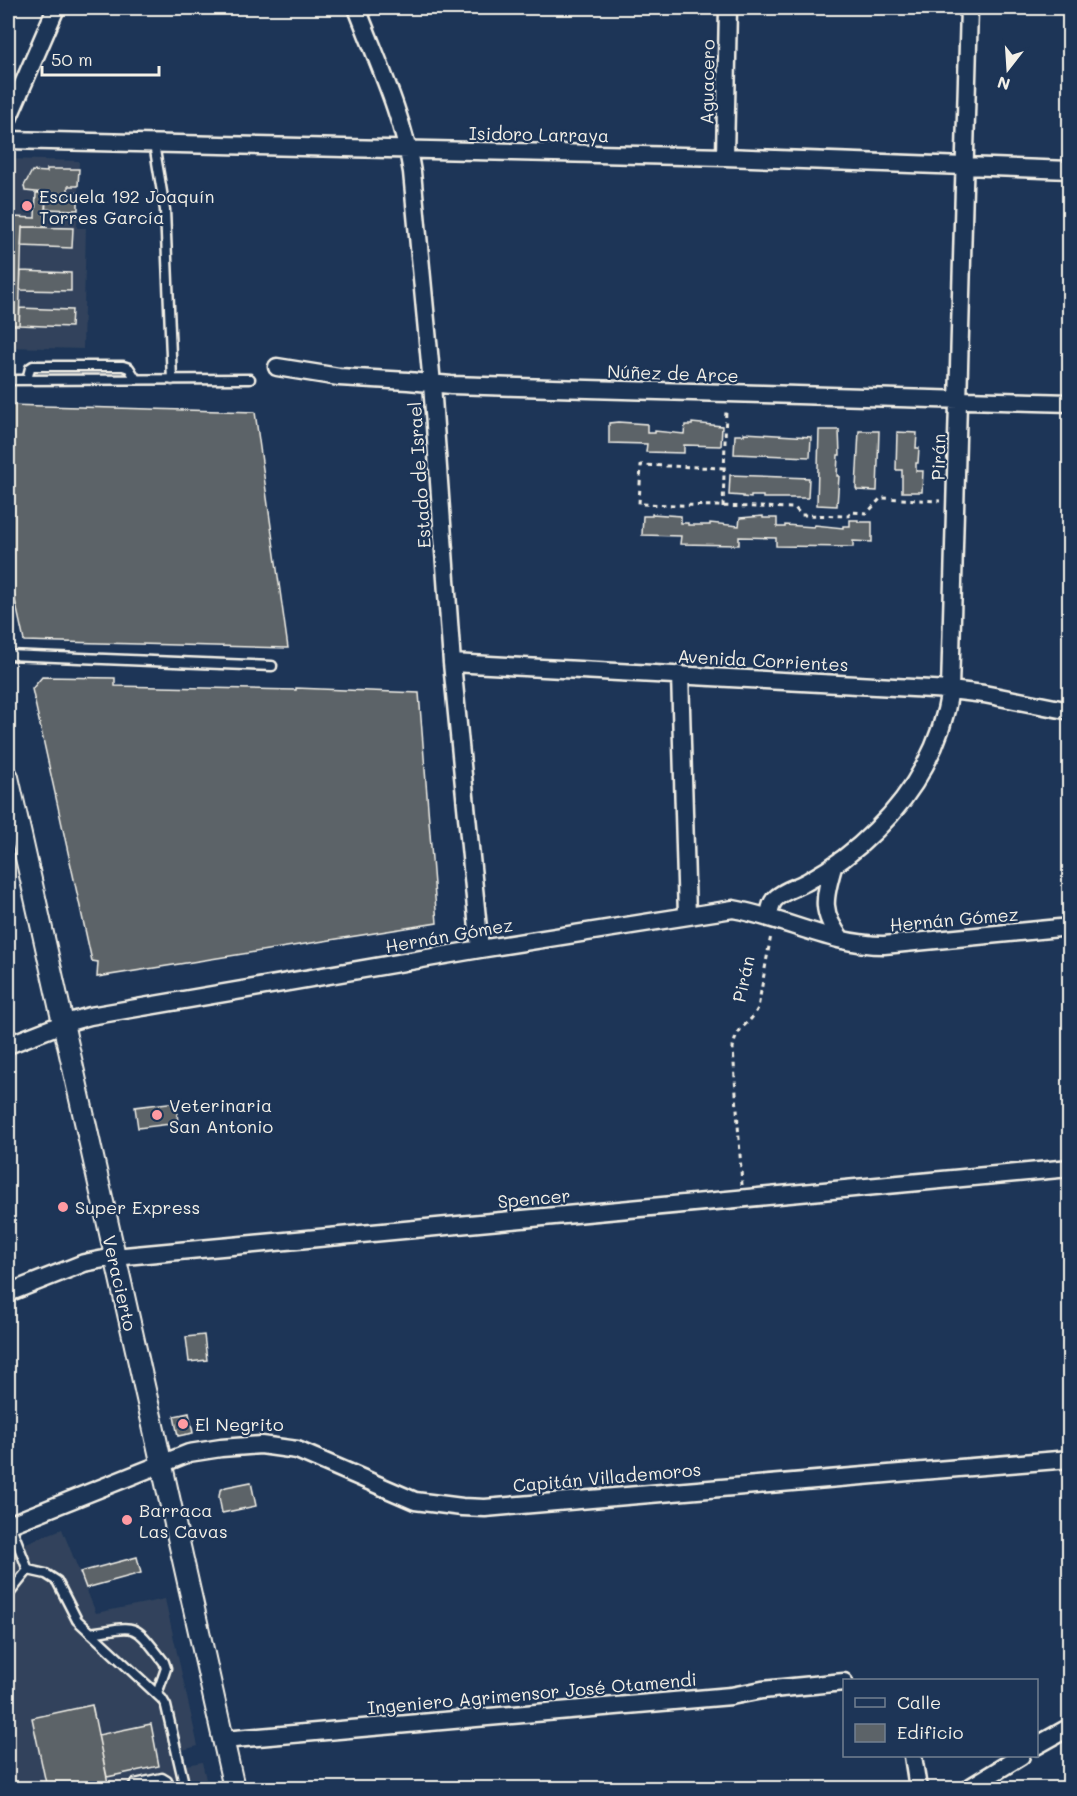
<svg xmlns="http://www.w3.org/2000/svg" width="1077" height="1796" font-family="Mali,sans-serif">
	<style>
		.built { fill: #30435c }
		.building { fill: #5c6368; stroke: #f4f1e8; stroke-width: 1.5 }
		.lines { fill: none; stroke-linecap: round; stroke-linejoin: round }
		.service-casing { stroke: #f4f1e8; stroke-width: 13 }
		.minor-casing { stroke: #f4f1e8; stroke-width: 21 }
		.tertiary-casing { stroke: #f4f1e8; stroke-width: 24 }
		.path { stroke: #f4f1e8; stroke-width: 3; stroke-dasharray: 4.5 4.5; stroke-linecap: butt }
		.service { stroke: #1d3557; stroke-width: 8 }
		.minor { stroke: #1d3557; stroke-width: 16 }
		.tertiary { stroke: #1d3557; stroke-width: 20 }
		.poi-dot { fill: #ff9aa2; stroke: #1d3557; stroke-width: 2 }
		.labels { text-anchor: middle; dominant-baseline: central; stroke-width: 4.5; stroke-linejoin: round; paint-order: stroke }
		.street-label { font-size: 18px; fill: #f4f1e8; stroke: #1d3557 }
		.poi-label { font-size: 18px; fill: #f4f1e8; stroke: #1d3557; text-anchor: start }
	</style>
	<rect width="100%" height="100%" fill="#1d3557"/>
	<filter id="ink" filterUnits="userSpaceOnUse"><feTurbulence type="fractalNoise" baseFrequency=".0167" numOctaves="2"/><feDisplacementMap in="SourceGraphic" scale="12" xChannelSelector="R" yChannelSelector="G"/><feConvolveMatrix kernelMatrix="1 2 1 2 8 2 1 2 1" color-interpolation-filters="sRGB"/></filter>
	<g filter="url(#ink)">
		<path class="built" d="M 8,159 L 79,161 L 77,228 L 86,228 L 83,349 L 8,347 Z
			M 62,1529 L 96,1613 L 165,1599 L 198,1746 L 182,1750 L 186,1765 L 202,1762 L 208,1788 L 8,1788 L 8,1550 Z"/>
		<path class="building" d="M 47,169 L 79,169 L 78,186 L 68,186 L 68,193 L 78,193 L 78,210 L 45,209 L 46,193 L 25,191 L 24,186 L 32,171 L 47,172 Z
			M 36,193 L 46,193 L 45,227 L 22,227 L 19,325 L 10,325 L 13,217 L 35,218 Z
			M 22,227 L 73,228 L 72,248 L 21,246 Z
			M 21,271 L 71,273 L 71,291 L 20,290 Z
			M 20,308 L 72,310 L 71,327 L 19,325 Z
			M 8,405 L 255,412 L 288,648 L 24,641 L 8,568 Z
			M 618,422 L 647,424 L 647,433 L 655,433 L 655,431 L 684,434 L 685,425 L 692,425 L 692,423 L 722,426 L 721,446 L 684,445 L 684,453 L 646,452 L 647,444 L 609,443 L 609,423 Z
			M 819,430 L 839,430 L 840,455 L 838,455 L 837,476 L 839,476 L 837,506 L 817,505 Z
			M 859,431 L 879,431 L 877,491 L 857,490 L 856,488 Z
			M 897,432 L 917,433 L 916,448 L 919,448 L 918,463 L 916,463 L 916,471 L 923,471 L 922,492 L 902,492 L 902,470 L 896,470 Z
			M 744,433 L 811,437 L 810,457 L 734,454 L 735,435 L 744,435 Z
			M 730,475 L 809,478 L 808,498 L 763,498 L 763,496 L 751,496 L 751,498 L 743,497 L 743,496 L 729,495 Z
			M 652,514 L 681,516 L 681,523 L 688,523 L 688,525 L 710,525 L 710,523 L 739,526 L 740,518 L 763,516 L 763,518 L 777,518 L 777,527 L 785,527 L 785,525 L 814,527 L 815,525 L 843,528 L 843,526 L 850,526 L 850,520 L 858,520 L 858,522 L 872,522 L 872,542 L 853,541 L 853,547 L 776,546 L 776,538 L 739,537 L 739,545 L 680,544 L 681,536 L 642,535 L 643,516 L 652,516 Z
			M 42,677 L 115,678 L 115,686 L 296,690 L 296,688 L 419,693 L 437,923 L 97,977 L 98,962 L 92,961 L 32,689 Z
			M 176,1102 L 178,1123 L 138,1128 L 135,1107 Z
			M 204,1335 L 207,1360 L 189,1362 L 186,1337 Z
			M 189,1413 L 193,1433 L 178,1436 L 174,1416 Z
			M 251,1482 L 256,1506 L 222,1513 L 219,1497 L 220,1490 L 226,1487 Z
			M 137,1557 L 141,1573 L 86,1588 L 80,1572 Z
			M 92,1705 L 109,1788 L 47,1788 L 32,1718 Z
			M 151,1724 L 159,1766 L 107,1777 L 98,1735 Z"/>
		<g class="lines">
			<defs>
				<path id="service" d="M 154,144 L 165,210 L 172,380
					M 8,380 L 250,379
					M 27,380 L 30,368 L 33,366 L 123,366 L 129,368 L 136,379
					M 8,655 L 272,666
					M 10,1524 L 28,1570
					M 28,1570 L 46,1574 L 57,1581 L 77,1620 L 162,1699 L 166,1706 L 185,1788
					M 8,1595 L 28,1570
					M 91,1633 C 140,1625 133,1623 164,1662 L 166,1668 L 164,1674 L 157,1694
					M 132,1788 L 135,1784 L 162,1778 L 167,1781 L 169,1788"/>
				<path id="minor" d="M 357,8 C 377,61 403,115 412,172 L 432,384 L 452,663 L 480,949
					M 8,119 L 56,8
					M 8,140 L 725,157 L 1070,170
					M 725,157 L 728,8
					M 277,367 L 339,377 L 408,381 L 451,385 L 1070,403
					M 452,663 L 950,690 L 984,694 L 1070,711
					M 680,674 L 687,916
					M 833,867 C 824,898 820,913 842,940
					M 769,917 C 770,911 770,905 774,900 C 783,890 799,887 810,880 C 834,867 857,849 876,830 C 915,792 942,743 950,690 L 969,8
					M 8,1045 L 62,1024 L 90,1016 L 480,949 L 733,909 C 784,918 832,945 884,945 L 1070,927
					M 8,1293 L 84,1263 L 114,1257 L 1070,1168
					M 8,1525 L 189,1453 L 221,1448 L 261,1445 L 297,1450 L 415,1501 L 462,1507 L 485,1508 C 680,1490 875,1475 1070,1459
					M 223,1740 L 731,1696 L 762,1690 L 844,1682
					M 1036,1746 L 1070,1727
					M 913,1756 L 918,1788
					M 969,1788 L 1021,1756"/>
				<path id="tertiary" d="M 8,777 L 234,1788"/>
			</defs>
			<use href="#service" class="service-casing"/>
			<use href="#minor" class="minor-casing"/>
			<use href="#tertiary" class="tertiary-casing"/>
			<path class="path" d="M 724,468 L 641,465 L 639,504 L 795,508 L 801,515 L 848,516 L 852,512 L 867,513 L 881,498 L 940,501
				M 723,507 L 726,409
				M 742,1185 L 733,1048 C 737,1024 749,1027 758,1008 L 771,935"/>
			<use href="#service" class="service"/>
			<use href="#minor" class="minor"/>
			<use href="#tertiary" class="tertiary"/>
		</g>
	</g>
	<g class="poi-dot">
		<circle cx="27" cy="206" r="6"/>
		<circle cx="157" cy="1115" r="6"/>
		<circle cx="63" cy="1207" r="6"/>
		<circle cx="183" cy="1424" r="6"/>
		<circle cx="127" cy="1520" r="6"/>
	</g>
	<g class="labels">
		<g class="street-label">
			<text transform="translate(707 82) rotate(-89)">Aguacero</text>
			<text transform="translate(539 134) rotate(1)">Isidoro Larraya</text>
			<text transform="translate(673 373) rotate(2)">Núñez de Arce</text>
			<text transform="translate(938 457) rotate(-89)">Pirán</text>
			<text transform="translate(419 475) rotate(-94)">Estado de Israel</text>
			<text transform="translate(763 660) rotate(3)">Avenida Corrientes</text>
			<text transform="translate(954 919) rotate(-5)">Hernán Gómez</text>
			<text transform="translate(449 935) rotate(-10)">Hernán Gómez</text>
			<text transform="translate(743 979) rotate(-78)">Pirán</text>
			<text transform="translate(534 1198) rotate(-5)">Spencer</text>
			<text transform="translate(120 1283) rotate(77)">Veracierto</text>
			<text transform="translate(607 1477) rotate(-5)">Capitán Villademoros</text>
			<text transform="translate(532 1693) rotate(-5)">Ingeniero Agrimensor José Otamendi</text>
		</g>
		<g class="poi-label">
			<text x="39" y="196">Escuela 192 Joaquín<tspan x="39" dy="21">Torres García</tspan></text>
			<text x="169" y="1105">Veterinaria<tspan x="169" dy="21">San Antonio</tspan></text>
			<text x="75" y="1207">Super Express</text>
			<text x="195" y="1424">El Negrito</text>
			<text x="139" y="1510">Barraca<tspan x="139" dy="21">Las Cavas</tspan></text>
		</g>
	</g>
	<rect width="1077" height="1796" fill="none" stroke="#1d3557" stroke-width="30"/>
	<rect x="15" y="15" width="1047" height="1766" fill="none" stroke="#f4f1e8" stroke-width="2" filter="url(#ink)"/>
	<rect x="843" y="1679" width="195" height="78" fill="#1d3557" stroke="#738091" stroke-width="1.5"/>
	<rect x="855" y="1698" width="30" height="9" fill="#1d3557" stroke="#738091" stroke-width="1.5"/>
	<text x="897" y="1709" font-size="18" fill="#f4f1e8">Calle</text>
	<rect x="855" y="1724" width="30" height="18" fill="#5c6368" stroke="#738091" stroke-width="1.5"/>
	<text x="897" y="1739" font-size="18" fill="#f4f1e8">Edificio</text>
	<g transform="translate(1008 69) rotate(197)" stroke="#1d3557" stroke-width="4.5" paint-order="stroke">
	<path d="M0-4.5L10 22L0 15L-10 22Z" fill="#f4f1e8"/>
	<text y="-9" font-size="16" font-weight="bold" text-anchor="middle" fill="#f4f1e8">N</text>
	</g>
	<path d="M42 66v9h117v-9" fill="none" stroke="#f4f1e8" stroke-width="3"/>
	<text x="51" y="66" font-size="18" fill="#f4f1e8" stroke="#1d3557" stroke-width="4.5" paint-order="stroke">50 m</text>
</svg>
